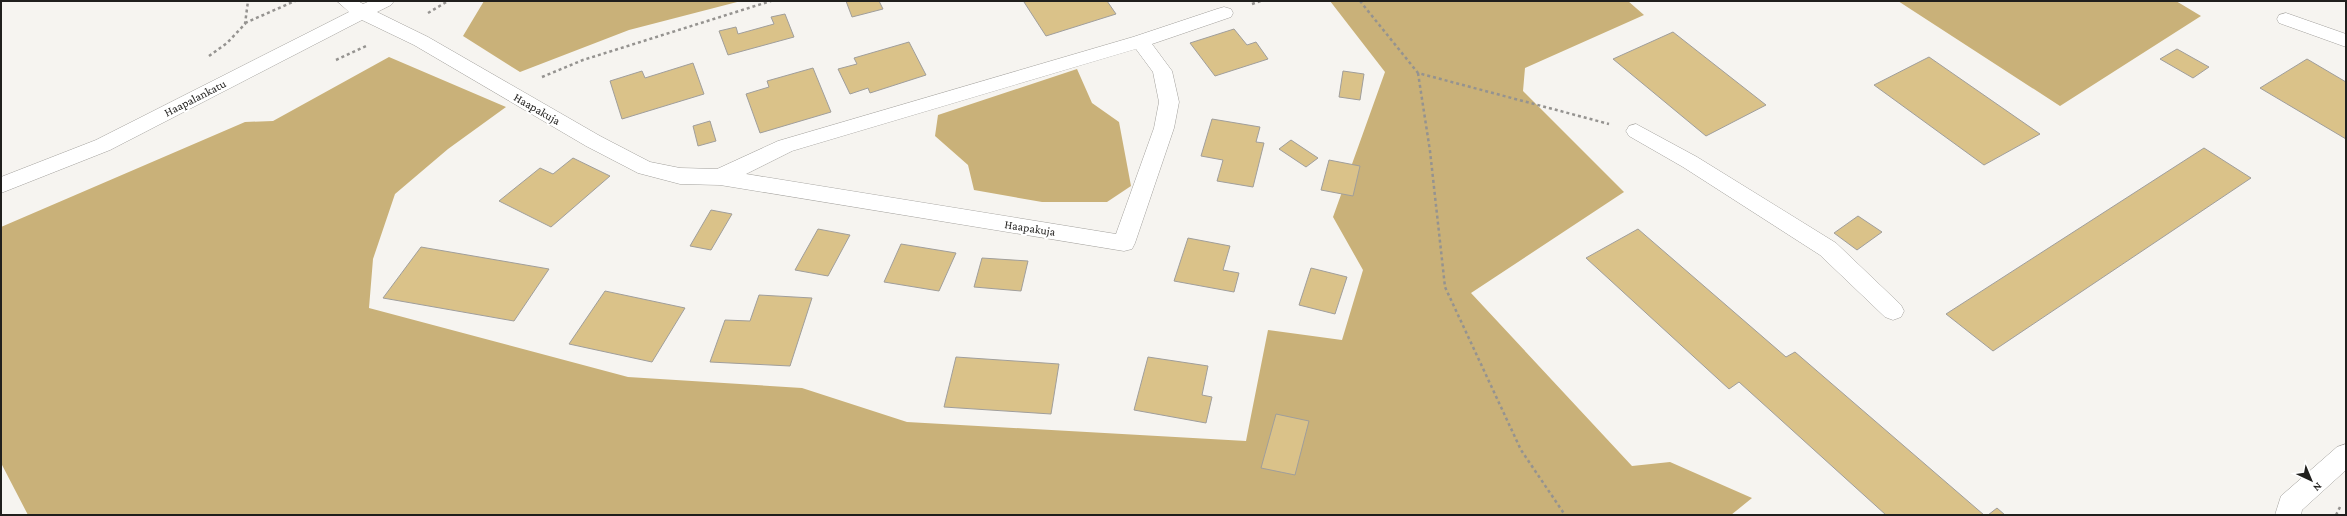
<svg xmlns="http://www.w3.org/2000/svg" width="2347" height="516" font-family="'Crimson Pro',serif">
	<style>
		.forest { fill: #c9b179 }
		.building { fill: #dac289; stroke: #a09e9b }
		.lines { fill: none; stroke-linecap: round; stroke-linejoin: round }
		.lane-casing { stroke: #a3a19d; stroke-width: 1 }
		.street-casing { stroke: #a3a19d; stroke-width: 1 }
		.path { stroke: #959390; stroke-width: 2.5; stroke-dasharray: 3 3; stroke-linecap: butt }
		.lane { fill: #fff; fill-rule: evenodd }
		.street { fill: #fff; fill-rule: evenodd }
		.labels { text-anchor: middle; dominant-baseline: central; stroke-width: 4; stroke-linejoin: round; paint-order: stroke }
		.street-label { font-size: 12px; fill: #201f1d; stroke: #fff }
	</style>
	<rect width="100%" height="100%" fill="#f6f4f0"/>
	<path class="forest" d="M 484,1 L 741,1 L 629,30 L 520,72 L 463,36 Z
		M 1330,1 L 1628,1 L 1644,15 L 1525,68 L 1523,91 L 1624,192 L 1471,293 L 1632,466 L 1670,462 L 1752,498 L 1731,515 L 28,515 L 1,463 L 1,227 L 245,122 L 273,121 L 389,57 L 506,107 L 448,149 L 395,194 L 373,259 L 369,308 L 628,377 L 802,388 L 907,422 L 1246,441 L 1268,330 L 1342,340 L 1363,270 L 1333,217 L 1385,72 Z
		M 1898,1 L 2176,1 L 2201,16 L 2060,106 Z
		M 1077,69 L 1092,103 L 1119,122 L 1131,186 L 1107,202 L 1042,202 L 974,190 L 968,165 L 935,136 L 938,115 Z"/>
	<path class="building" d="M 846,1 L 879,1 L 883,9 L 852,17 Z
		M 1028,1 L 1107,1 L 1116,14 L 1046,36 L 1024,2 Z
		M 785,14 L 794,37 L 728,55 L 719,31 L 736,27 L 738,34 L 774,24 L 771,17 Z
		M 1234,29 L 1247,45 L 1256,42 L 1268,59 L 1215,76 L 1190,43 Z
		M 1673,32 L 1766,105 L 1706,136 L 1613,59 Z
		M 909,42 L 926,75 L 870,93 L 868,88 L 850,94 L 838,69 L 857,64 L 854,58 Z
		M 2177,49 L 2209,67 L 2193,78 L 2160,59 Z
		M 1929,57 L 2040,134 L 1984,165 L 1874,85 Z
		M 2307,59 L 2346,82 L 2346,139 L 2260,88 Z
		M 693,63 L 704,94 L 622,119 L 610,81 L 642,71 L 645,78 Z
		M 813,68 L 831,112 L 760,133 L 746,94 L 769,87 L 767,81 Z
		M 1343,71 L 1364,74 L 1360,100 L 1339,97 Z
		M 1212,119 L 1260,127 L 1256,142 L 1264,143 L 1253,187 L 1217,181 L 1223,160 L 1201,156 Z
		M 710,121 L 716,141 L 698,146 L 693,126 Z
		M 1291,140 L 1318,158 L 1306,167 L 1279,149 Z
		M 2204,148 L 2251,178 L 1993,351 L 1946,314 Z
		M 573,158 L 610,176 L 551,227 L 499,201 L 540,168 L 553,174 Z
		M 1329,160 L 1360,166 L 1353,196 L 1321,190 Z
		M 711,210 L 732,214 L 711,250 L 690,246 Z
		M 1858,216 L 1882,232 L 1857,250 L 1834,233 Z
		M 818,229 L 850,235 L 828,276 L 795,270 Z
		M 1638,229 L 1786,357 L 1795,352 L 1984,515 L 1886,515 L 1739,382 L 1729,389 L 1586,258 Z
		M 1188,238 L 1230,246 L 1223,270 L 1239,273 L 1234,292 L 1174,281 Z
		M 901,244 L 956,253 L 939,291 L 884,282 Z
		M 421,247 L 549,269 L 514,321 L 383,298 Z
		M 982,258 L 1028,261 L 1021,291 L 974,287 Z
		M 1311,268 L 1347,277 L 1335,314 L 1299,305 Z
		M 605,291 L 685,308 L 652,362 L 569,344 Z
		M 759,295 L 812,298 L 790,366 L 710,362 L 725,320 L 750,321 Z
		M 956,357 L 1059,364 L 1051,414 L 944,407 Z
		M 1148,357 L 1208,366 L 1202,395 L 1212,397 L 1206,423 L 1134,410 Z
		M 1276,414 L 1309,421 L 1295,475 L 1261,468 Z
		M 1997,508 L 2005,515 L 1988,515 Z"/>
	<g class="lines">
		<defs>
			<path id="lane" d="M 2286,13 L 2346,34 L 2346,47 L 2279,23 L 2277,19 L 2279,15 Z
				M 1636,124 L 1697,157 L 1836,243 L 1901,305 L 1904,311 L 1901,317 L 1893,320 L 1885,317 L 1820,255 L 1683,167 L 1629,136 L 1626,131 L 1629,126 Z"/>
			<path id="street" d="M 337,1 L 358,1 L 363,4 L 370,1 L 394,1 L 391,5 L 377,12 L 428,37 L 600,136 L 650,162 L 680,168 L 717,169 L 778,141 L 1133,37 L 1217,9 L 1224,7 L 1231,9 L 1233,13 L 1231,17 L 1152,44 L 1172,71 L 1179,102 L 1174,128 L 1135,243 L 1132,249 L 1124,251 L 720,185 L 680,184 L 638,173 L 586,146 L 414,45 L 362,20 L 110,150 L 1,193 L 1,177 L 96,140 L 349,12 ZM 1136,49 L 1153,72 L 1159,102 L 1154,128 L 1116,234 L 746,174 L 792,151 Z
				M 2346,444 L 2346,470 L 2302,510 L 2301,515 L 2275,515 L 2281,496 L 2337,447 Z"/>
		</defs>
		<use href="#lane" class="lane-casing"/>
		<use href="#street" class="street-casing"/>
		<path class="path" d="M 1360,1 L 1418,73 L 1609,124
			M 1252,4 L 1261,1
			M 428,13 L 448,1
			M 245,23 L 295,1
			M 209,56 L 227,43 L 245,24 L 248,1
			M 336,60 L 366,46
			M 1418,73 L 1430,151 L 1445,287 L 1521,450 L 1565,515
			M 542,77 L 583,60 L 771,1
			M 2336,515 L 2340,507"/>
		<use href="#lane" class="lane"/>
		<use href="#street" class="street"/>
	</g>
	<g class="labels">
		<g class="street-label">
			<text transform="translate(195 98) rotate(-27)">Haapalankatu</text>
			<text transform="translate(537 109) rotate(30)">Haapakuja</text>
			<text transform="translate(1030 228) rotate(9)">Haapakuja</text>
		</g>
	</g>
	<rect width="2347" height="516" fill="none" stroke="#201f1d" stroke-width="4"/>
	<g transform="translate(2311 480) rotate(136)" stroke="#ffffff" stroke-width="3" paint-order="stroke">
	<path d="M0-3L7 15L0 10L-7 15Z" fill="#201f1d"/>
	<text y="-6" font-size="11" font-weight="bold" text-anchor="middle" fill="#201f1d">N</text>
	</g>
</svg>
